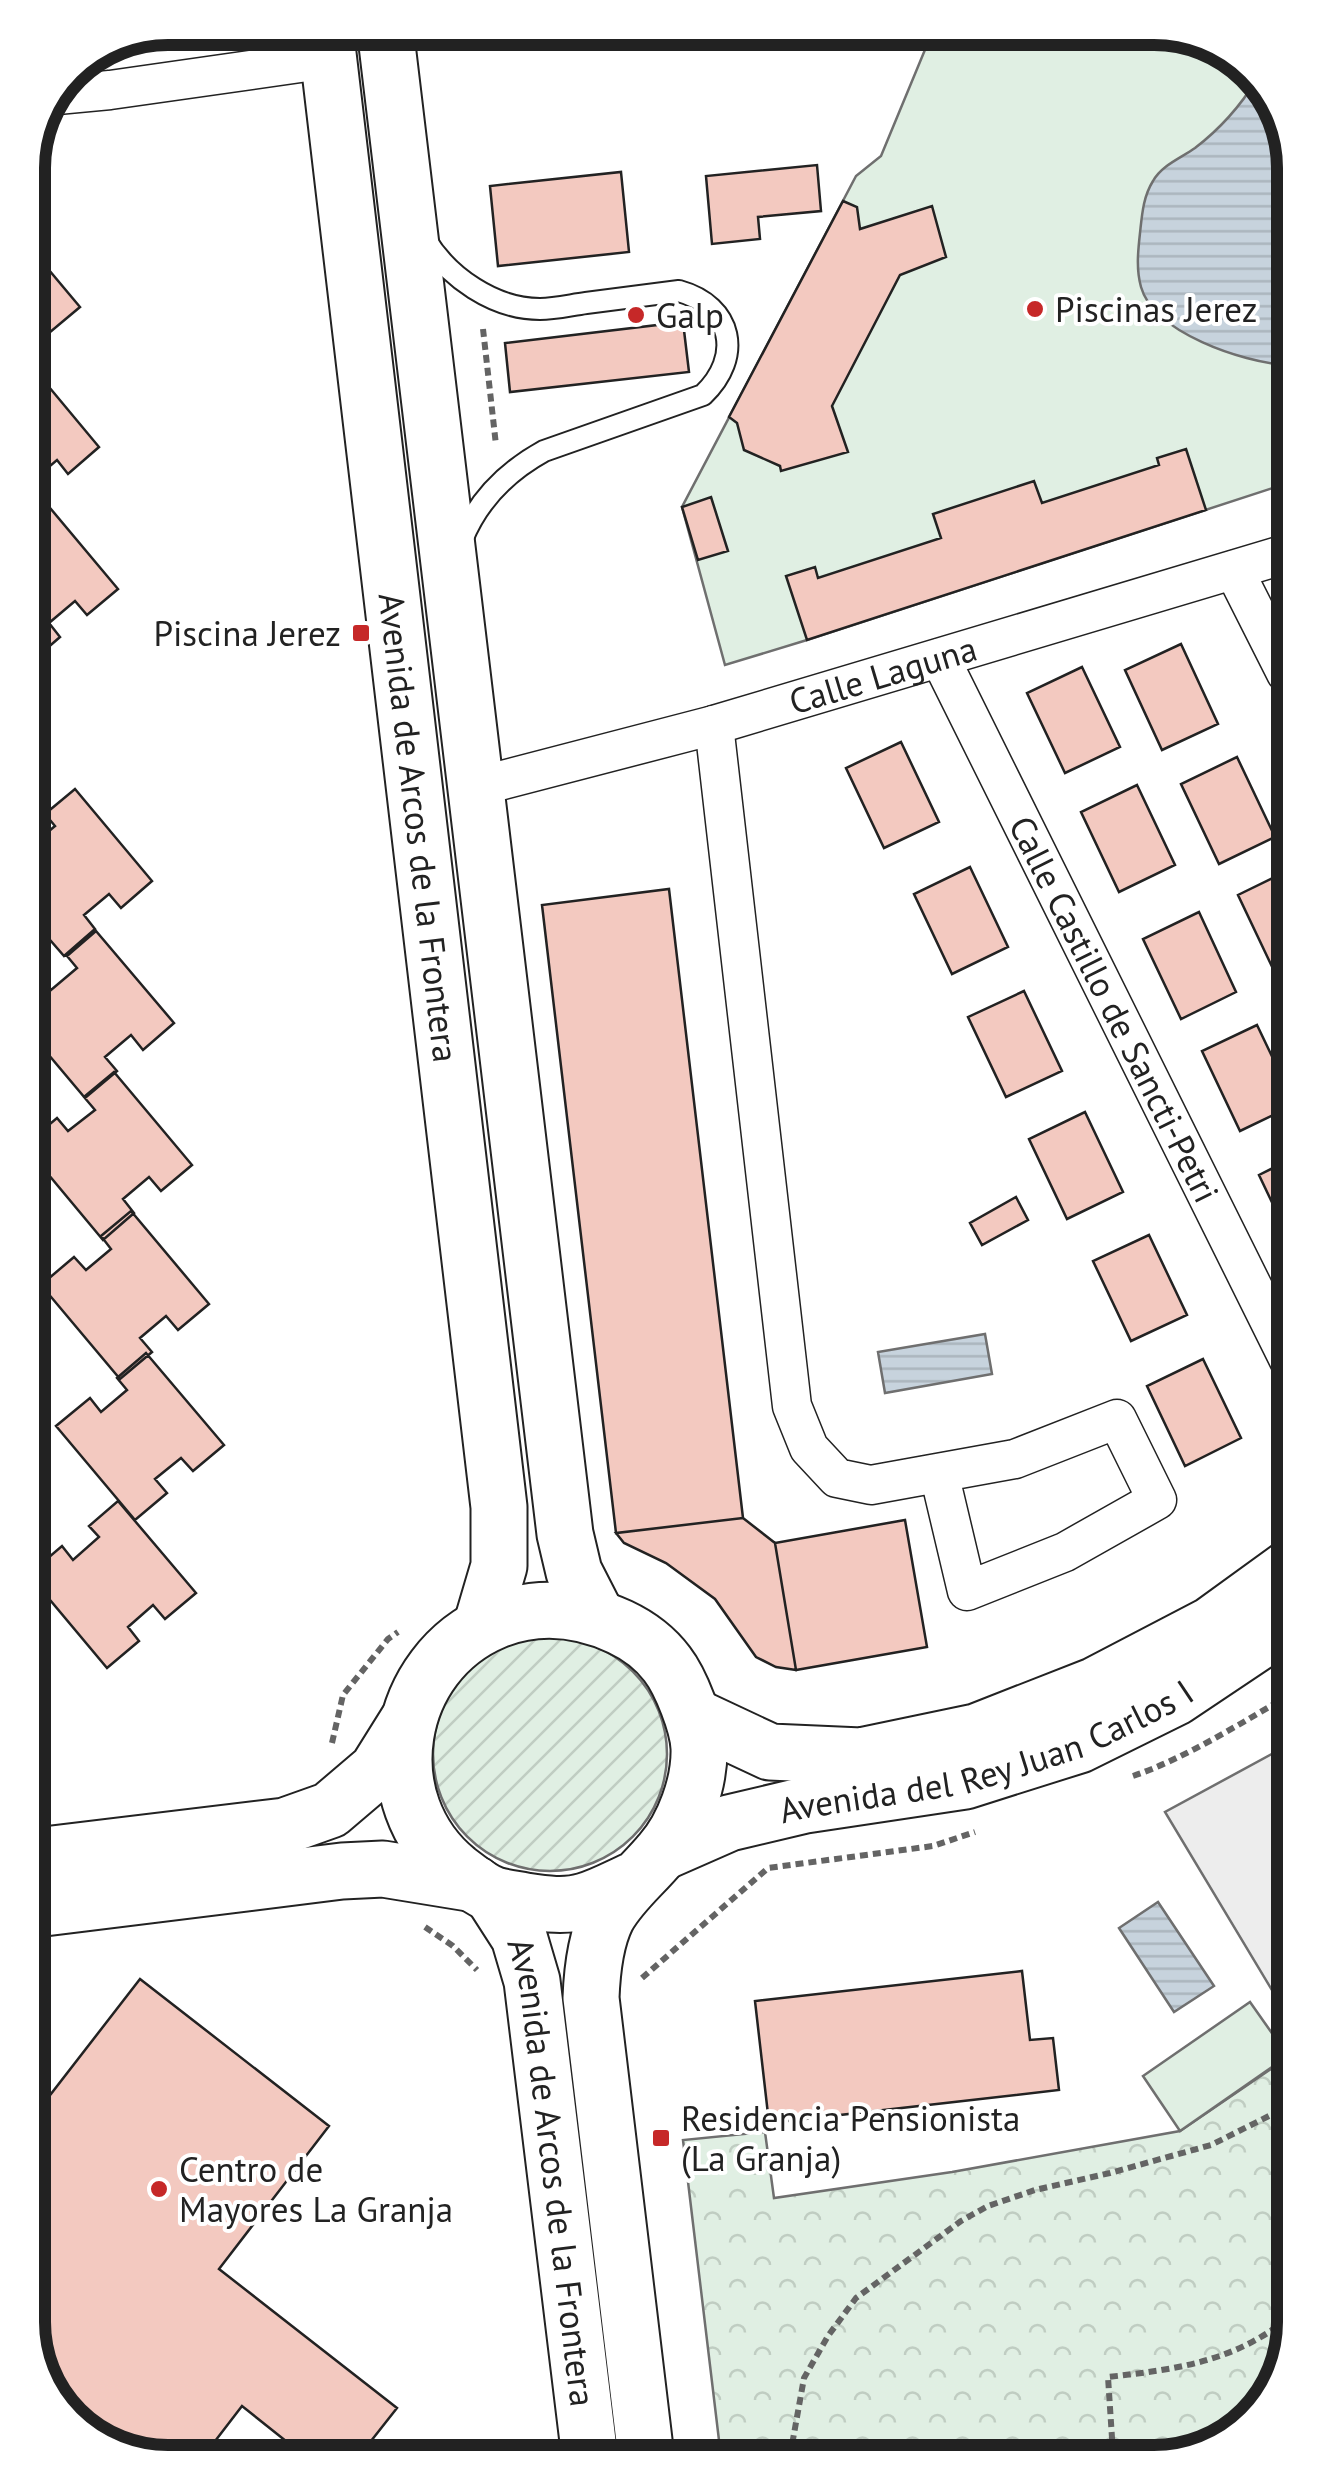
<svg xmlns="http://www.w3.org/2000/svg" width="1322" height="2490" font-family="'PT Sans',sans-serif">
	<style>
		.park { fill: url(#park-crowns); stroke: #6f6f6f; stroke-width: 2.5 }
		.garden { fill: url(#garden-furrows); stroke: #6f6f6f; stroke-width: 2.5 }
		.pitch { fill: #e0efe3; stroke: #6f6f6f; stroke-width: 2.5 }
		.parking { fill: #ededed; stroke: #6f6f6f; stroke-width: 2.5 }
		.water { fill: url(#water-rules); stroke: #6f6f6f; stroke-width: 2.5 }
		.building { fill: #f3c9c0; stroke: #222; stroke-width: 2.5 }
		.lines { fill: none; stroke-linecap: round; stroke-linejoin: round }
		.service-casing { stroke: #222; stroke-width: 24 }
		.minor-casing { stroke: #222; stroke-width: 41 }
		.primary-casing { stroke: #222; stroke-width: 59 }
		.path { stroke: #646464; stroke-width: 6; stroke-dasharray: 8 5; stroke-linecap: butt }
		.service { stroke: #fff; stroke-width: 20 }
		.minor { stroke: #fff; stroke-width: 38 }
		.primary { stroke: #fff; stroke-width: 55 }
		.poi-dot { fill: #c62828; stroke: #fff; stroke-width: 4 }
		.labels { text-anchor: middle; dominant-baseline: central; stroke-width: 8; stroke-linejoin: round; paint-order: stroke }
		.poi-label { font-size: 35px; fill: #222; stroke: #fff; text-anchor: start }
		.street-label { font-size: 35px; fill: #222; stroke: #fff }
		.rim { fill: none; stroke: #222; stroke-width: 12 }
	</style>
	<defs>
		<pattern id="park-crowns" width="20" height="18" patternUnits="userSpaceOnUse" patternTransform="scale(2.5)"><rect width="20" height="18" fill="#e0efe3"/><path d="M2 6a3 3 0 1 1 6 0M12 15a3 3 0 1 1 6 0" fill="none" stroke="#c0cdc2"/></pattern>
		<pattern id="garden-furrows" width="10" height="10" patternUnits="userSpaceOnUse" patternTransform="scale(2.5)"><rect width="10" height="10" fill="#e0efe3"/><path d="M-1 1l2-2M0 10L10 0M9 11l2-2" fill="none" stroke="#c0cdc2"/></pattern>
		<pattern id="water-rules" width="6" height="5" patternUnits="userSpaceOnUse" patternTransform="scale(2.5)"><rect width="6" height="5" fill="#c7d3dd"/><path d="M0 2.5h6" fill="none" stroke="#abb5bd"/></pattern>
	</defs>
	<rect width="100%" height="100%" fill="#fff"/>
	<path class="park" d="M 1293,2054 L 1294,2322 L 1271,2399 L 1208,2452 L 721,2457 L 683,2140 L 765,2132 L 774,2198 L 952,2172 L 1180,2131 Z"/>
	<path class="garden" d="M433 1754a117 117 0 1 1 234 0a117 117 0 1 1-234 0Z"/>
	<path class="pitch" d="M 934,28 L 1164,28 L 1239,56 L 1284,114 L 1285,484 L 807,640 L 725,665 L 682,507 L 856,176 L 881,156 Z
		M 1250,2002 L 1288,2056 L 1180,2131 L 1143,2076 Z"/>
	<path class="parking" d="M 1292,1743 L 1293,2025 L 1165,1812 Z"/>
	<path class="water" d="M 1257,79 L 1284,114 L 1285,365 C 1243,362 1154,333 1141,287 C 1136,269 1138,251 1140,233 C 1142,215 1143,197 1153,181 C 1162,165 1181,158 1195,148 C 1220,129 1241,105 1257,79 Z
		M 985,1334 L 992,1374 L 885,1393 L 878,1352 Z
		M 1158,1902 L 1214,1986 L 1174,2012 L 1119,1928 Z"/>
	<path class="building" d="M 817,165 L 821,211 L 758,217 L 760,239 L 712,244 L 706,176 Z
		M 621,172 L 629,252 L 498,266 L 490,186 Z
		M 843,201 L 857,207 L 860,229 L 932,206 L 946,257 L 900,275 L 832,406 L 848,452 L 781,471 L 780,466 L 744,450 L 737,423 L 729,417 Z
		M 28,245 L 80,307 L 49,333 L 38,319 L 29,327 Z
		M 683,322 L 689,372 L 510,392 L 505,343 Z
		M 29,363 L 99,447 L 68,474 L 57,460 L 31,482 L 43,495 L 29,507 Z
		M 1186,449 L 1206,510 L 807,640 L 786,576 L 815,567 L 818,578 L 941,538 L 933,514 L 1034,481 L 1042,503 L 1159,465 L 1157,458 Z
		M 40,496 L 118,589 L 87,615 L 75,601 L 49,623 L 60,637 L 30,663 L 29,506 Z
		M 711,497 L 728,551 L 698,560 L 682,507 Z
		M 1181,644 L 1218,724 L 1162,750 L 1125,670 Z
		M 1082,667 L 1120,747 L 1065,773 L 1027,693 Z
		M 901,742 L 939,822 L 884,848 L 846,768 Z
		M 1237,757 L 1275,837 L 1219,864 L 1181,784 Z
		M 1137,785 L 1175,865 L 1119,892 L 1081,812 Z
		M 75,789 L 152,881 L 121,908 L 109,894 L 84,915 L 95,929 L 64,956 L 31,918 L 31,846 L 55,826 L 45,814 Z
		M 970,867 L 1008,947 L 952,974 L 914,894 Z
		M 1287,871 L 1288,969 L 1276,975 L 1238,895 Z
		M 669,889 L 743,1518 L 616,1533 L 542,905 Z
		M 1199,912 L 1236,992 L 1181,1019 L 1143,939 Z
		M 96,931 L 174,1023 L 143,1050 L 131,1035 L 105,1057 L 117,1071 L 85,1098 L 32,1035 L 32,982 L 39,976 L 51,990 L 77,968 L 67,956 Z
		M 1024,991 L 1062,1071 L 1006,1097 L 968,1017 Z
		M 1257,1025 L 1288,1090 L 1288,1108 L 1240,1131 L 1202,1051 Z
		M 114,1072 L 192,1165 L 161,1191 L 149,1177 L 123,1199 L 134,1213 L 103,1240 L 33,1156 L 32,1139 L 57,1118 L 68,1131 L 95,1110 L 84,1097 Z
		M 1085,1112 L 1123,1192 L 1067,1219 L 1029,1139 Z
		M 1289,1160 L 1289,1238 L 1259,1175 Z
		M 1016,1197 L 1028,1220 L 982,1245 L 970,1223 Z
		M 131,1211 L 209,1304 L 178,1330 L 166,1316 L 140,1338 L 152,1352 L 120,1379 L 41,1285 L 74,1257 L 86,1270 L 111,1249 L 101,1236 Z
		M 1149,1235 L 1187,1315 L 1131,1341 L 1093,1261 Z
		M 146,1353 L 224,1445 L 193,1471 L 181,1458 L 155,1479 L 167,1493 L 135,1520 L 56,1426 L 90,1398 L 101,1412 L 127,1390 L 117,1378 Z
		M 1203,1359 L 1241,1438 L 1185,1466 L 1147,1386 Z
		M 118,1501 L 196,1593 L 165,1619 L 153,1605 L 128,1627 L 139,1641 L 107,1668 L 35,1582 L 35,1569 L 62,1546 L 73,1560 L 99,1537 L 89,1526 Z
		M 743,1518 L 775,1543 L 796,1670 L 776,1667 L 756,1657 L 715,1599 L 666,1563 L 624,1543 L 616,1533 Z
		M 905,1520 L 927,1647 L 796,1670 L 775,1543 Z
		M 1022,1971 L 1030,2040 L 1053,2038 L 1059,2090 L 769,2123 L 755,2001 Z
		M 140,1979 L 329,2126 L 219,2269 L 397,2408 L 356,2460 L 311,2461 L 242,2406 L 199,2462 L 160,2462 L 90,2438 L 38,2376 L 38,2274 L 49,2260 L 38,2252 L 37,2112 Z"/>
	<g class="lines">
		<defs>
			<path id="service" d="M 425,239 C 448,277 494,309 540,309 C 555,309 571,305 586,303 C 617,299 648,295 679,291 C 733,306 743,357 703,395 L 544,451 C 506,472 478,500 462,540"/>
			<g id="minor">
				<path d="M 57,95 L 110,90 L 328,59"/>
				<path d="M 1234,570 L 1286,673"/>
				<path id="s1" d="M 940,658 L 1290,1362"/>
				<path d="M 714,725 L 792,1406 L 809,1448 L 837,1478 L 871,1485 L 1015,1459 L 1117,1419 L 1157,1500 L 1065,1552 L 967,1591 L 939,1473"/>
				<path id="s2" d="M 476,787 L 714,725 L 1286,554"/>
			</g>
			<g id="primary">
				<path id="s3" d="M 325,28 L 499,1507 L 499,1566 L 481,1627"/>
				<path d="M 385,28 L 565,1534 L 574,1572 L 596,1615"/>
				<path d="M 693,1716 L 770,1752 L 861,1756 L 976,1732 L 1096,1685 L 1211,1625 L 1291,1567"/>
				<path id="s4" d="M 663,1852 L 729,1823 L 805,1805 L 965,1781 L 1079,1745 L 1176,1697 L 1291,1620"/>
				<path d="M 36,1856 L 285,1826 L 330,1810 L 377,1770 L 407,1722"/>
				<path d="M 634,1880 C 618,1887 602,1896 585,1901 C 566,1907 545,1904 525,1901 C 515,1899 505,1898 495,1895 C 481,1891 469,1880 457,1871 C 371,1801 394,1663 495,1621 C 537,1604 579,1608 620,1627 C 637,1635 655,1648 667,1664 C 681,1682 698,1726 699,1748 C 700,1783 684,1827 661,1853 C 643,1875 621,1892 607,1917 C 595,1941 592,1972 591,1998 L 646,2457"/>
				<path id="s5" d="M 492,1895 L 519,1937 L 532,1981 L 590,2458"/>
				<path d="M 36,1909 L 342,1871 L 383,1869 L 475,1884"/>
			</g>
		</defs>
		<use href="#service" class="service-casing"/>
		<use href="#minor" class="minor-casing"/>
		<use href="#primary" class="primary-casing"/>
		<path class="path" d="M 483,329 L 496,445
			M 332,1743 L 343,1695 L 388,1639 L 398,1632
			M 1133,1776 C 1184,1759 1245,1721 1291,1694
			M 425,1927 L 453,1946 L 477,1970
			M 642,1978 L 768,1868 L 933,1846 L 975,1832
			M 1113,2453 L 1108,2377 C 1179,2369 1239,2361 1294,2313
			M 790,2456 L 804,2378 L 828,2336 L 856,2298 L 961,2221 L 988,2206 L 1035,2190 L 1110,2173 L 1211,2145 L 1293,2104"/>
		<use href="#service" class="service"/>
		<use href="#minor" class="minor"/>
		<use href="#primary" class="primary"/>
	</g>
	<g class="poi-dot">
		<circle cx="1035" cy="309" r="10"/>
		<circle cx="636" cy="315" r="10"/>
		<rect x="351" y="623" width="20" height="20" rx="5"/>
		<rect x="651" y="2128" width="20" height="20" rx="5"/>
		<circle cx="159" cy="2189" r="10"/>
	</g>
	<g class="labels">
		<g class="poi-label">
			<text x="1055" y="309">Piscinas Jerez</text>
			<text x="656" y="315">Galp</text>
			<text x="341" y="633" text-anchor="end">Piscina Jerez</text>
			<text x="681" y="2118">Residencia Pensionista<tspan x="681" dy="40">(La Granja)</tspan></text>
			<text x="179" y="2169">Centro de<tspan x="179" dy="40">Mayores La Granja</tspan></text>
		</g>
		<g class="street-label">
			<text stroke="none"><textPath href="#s2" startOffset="422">Calle Laguna</textPath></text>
			<text stroke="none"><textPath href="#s3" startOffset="805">Avenida de Arcos de la Frontera</textPath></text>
			<text stroke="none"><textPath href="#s1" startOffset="392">Calle Castillo de Sancti-Petri</textPath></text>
			<text stroke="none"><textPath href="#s4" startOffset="340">Avenida del Rey Juan Carlos I</textPath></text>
			<text stroke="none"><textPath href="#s5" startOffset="288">Avenida de Arcos de la Frontera</textPath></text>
		</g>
	</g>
	<path d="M0 0H1322V2490H0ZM168 45H1154A123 123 0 0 1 1277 168V2322A123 123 0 0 1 1154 2445H168A123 123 0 0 1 45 2322V168A123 123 0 0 1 168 45Z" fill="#fff" fill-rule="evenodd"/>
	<path class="rim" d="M168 45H1154A123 123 0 0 1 1277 168V2322A123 123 0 0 1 1154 2445H168A123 123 0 0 1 45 2322V168A123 123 0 0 1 168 45Z"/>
</svg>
